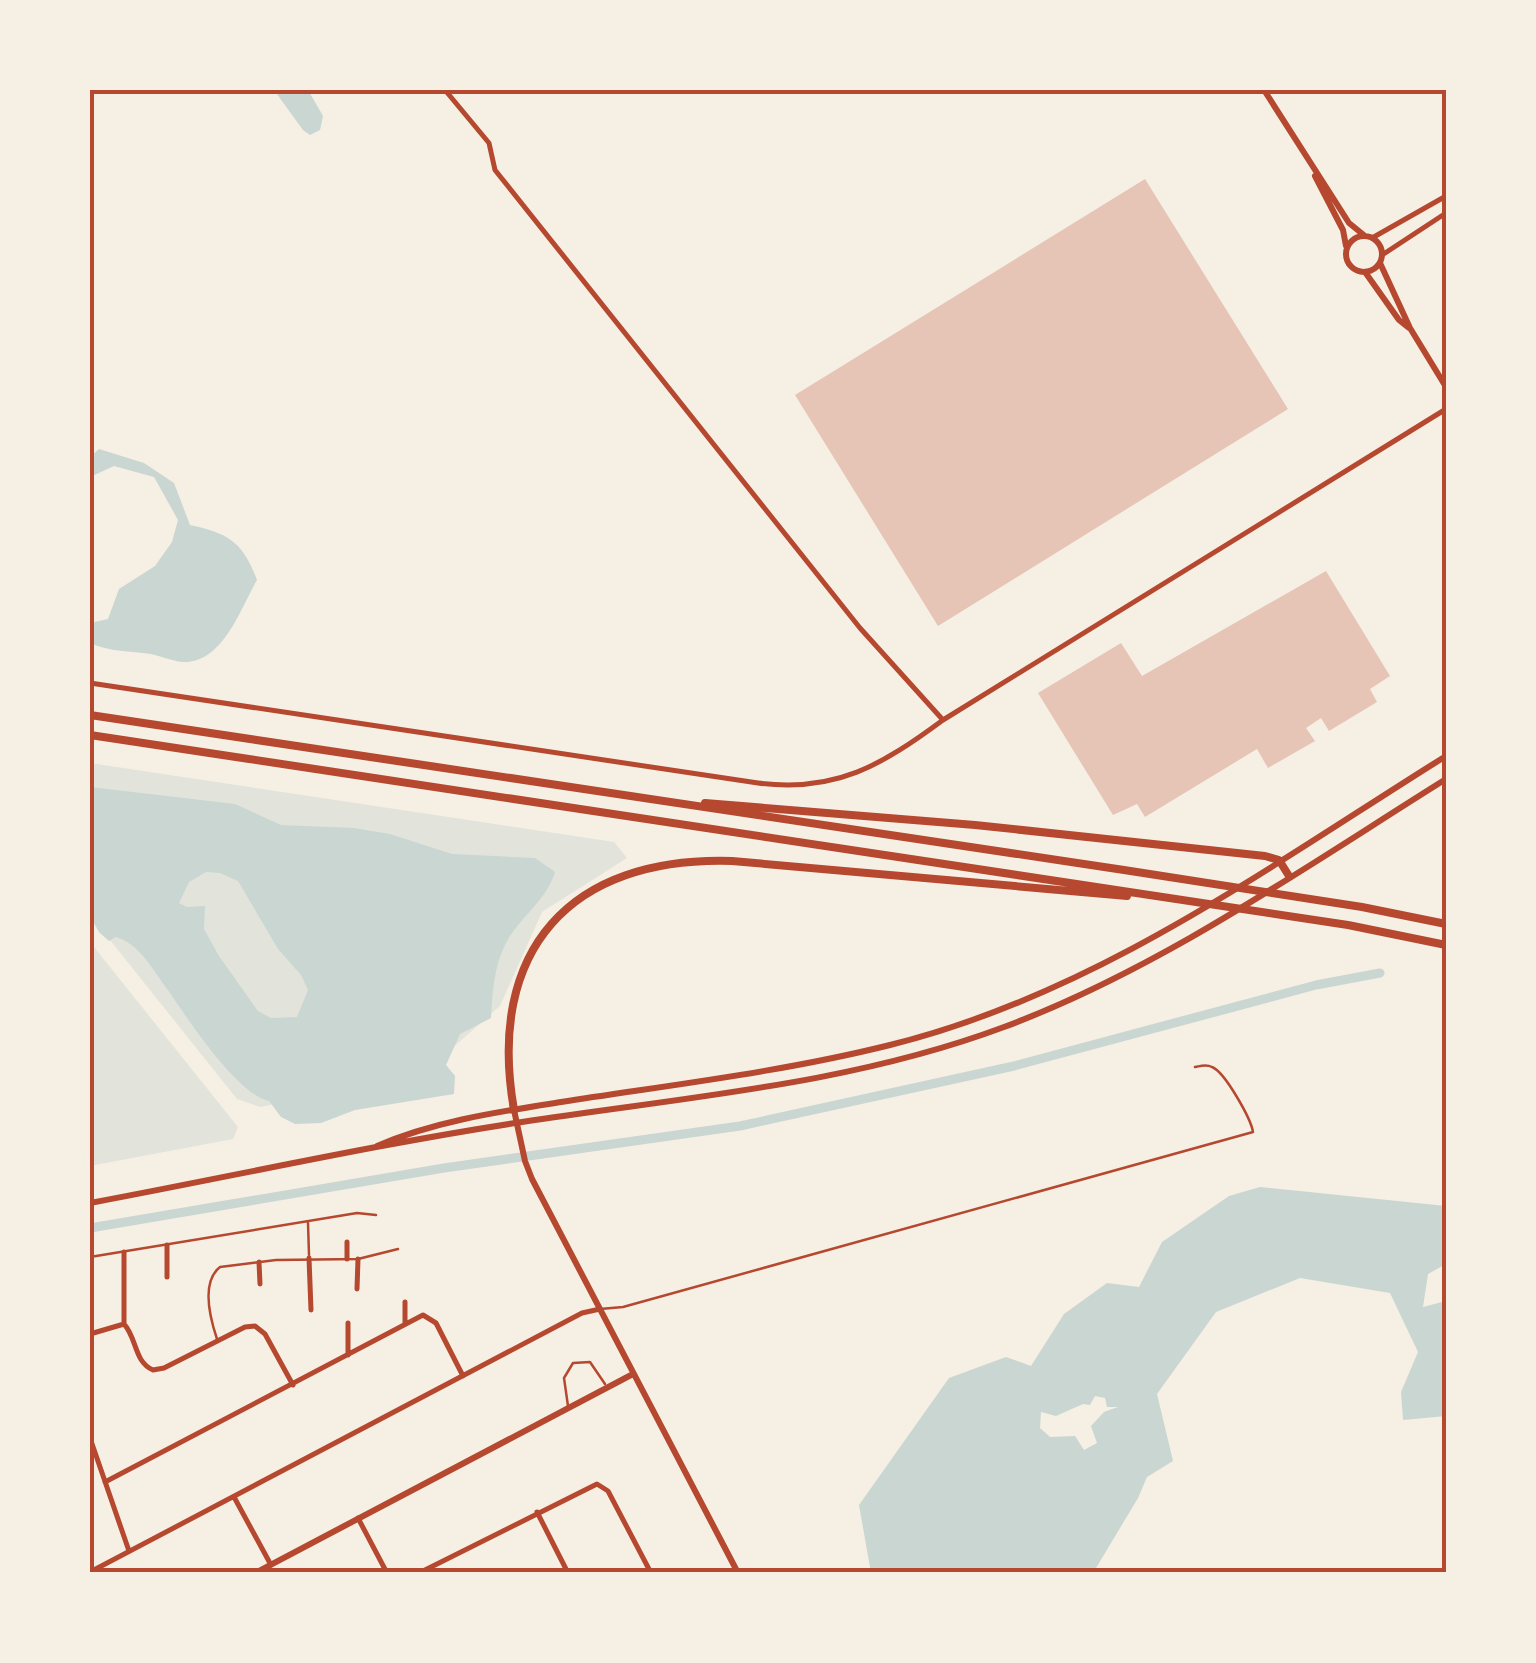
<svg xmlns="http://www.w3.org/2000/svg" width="1536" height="1663" font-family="'Archivo Narrow',sans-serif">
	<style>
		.green { fill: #e2e4dc }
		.water { fill: #c9d6d2; fill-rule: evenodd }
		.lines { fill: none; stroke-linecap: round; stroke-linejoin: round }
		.canal { stroke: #c9d6d2; stroke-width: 9 }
		.building { fill: #e6c5b7 }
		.service { stroke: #b5482f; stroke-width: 2.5 }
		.minor { stroke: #b5482f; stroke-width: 5 }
		.tertiary { stroke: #b5482f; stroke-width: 6 }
		.secondary { stroke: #b5482f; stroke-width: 6 }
		.trunk { stroke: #b5482f; stroke-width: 8 }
		.neatline { fill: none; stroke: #b5482f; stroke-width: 4 }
	</style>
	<rect width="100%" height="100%" fill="#f6efe4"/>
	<path class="green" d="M 90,763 L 614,842 L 627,858 L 542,912 L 500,1006 L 424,1073 L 260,1107 L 237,1099 L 90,915 Z
		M 90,942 L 238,1127 L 233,1139 L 90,1166 Z"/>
	<path class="water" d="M 274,90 L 308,90 L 323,116 L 320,130 L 310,135 L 303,130 Z
		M 99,449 L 144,463 L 174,483 L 190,525 C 228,533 243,542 257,580 C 240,609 223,664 182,662 C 172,661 161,656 151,654 C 130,651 110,652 90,643 L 90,623 L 108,619 L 119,589 L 155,566 L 172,542 L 178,520 L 154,477 L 114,466 L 90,477 L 90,457 Z
		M 90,787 L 235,804 L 281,825 L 354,828 L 390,834 L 452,854 L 535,858 L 555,872 C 546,902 518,918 505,945 C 494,967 492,994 491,1018 L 460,1034 L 446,1065 L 455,1076 L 454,1094 L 355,1110 L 321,1123 L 295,1124 L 281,1117 L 269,1101 C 236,1094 186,1016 165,986 C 151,967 140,945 116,937 L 109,941 L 99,932 L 90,916 ZM 206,872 L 220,873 L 238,881 L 278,949 L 301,975 L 308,990 L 297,1017 L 271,1018 L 258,1011 L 219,956 L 204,929 L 205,906 L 187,907 L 179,903 L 189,882 Z
		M 1260,1187 L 1446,1206 L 1446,1264 L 1428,1274 L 1423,1307 L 1446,1301 L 1446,1416 L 1403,1420 L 1401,1392 L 1418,1352 L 1390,1293 L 1300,1278 L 1216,1312 L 1157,1394 L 1173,1461 L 1147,1477 L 1138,1498 L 1093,1573 L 871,1573 L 859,1505 L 949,1378 L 1006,1357 L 1031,1366 L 1064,1314 L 1107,1283 L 1139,1287 L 1162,1242 L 1229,1196 ZM 1095,1396 L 1105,1398 L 1107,1407 L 1118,1407 L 1104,1412 L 1091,1426 L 1097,1443 L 1084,1450 L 1075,1436 L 1050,1437 L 1040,1428 L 1041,1412 L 1056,1416 L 1083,1404 L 1090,1405 Z"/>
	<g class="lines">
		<path class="canal" d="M 90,1228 L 444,1168 L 740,1126 L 1014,1066 L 1316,985 L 1380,973"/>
	</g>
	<path class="building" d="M 1145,179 L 1288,409 L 938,626 L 795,395 Z
		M 1326,571 L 1390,676 L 1370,689 L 1377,702 L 1329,731 L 1321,718 L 1306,728 L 1315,741 L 1268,768 L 1257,749 L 1145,817 L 1137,804 L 1113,815 L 1038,693 L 1121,643 L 1142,676 Z"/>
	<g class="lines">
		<path class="service" d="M 308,1223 L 309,1255
			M 90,1257 L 357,1213 L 376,1215
			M 600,1309 L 623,1307 L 1253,1132 C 1251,1119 1225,1072 1212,1067 C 1206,1064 1201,1066 1195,1067
			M 217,1339 C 210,1318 201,1282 220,1267 L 276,1260 L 358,1259 L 398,1249
			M 568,1406 L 564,1378 L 573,1363 L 590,1362 L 605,1384"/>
		<path class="minor" d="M 445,90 L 489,143 L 495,170 L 860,628 L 943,720
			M 1372,238 L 1446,196
			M 1382,255 L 1446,213
			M 90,683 L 758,783 C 836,793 882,765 943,720 L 1446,409
			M 347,1242 L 347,1259
			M 167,1245 L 167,1277
			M 309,1258 L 311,1310
			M 259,1262 L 260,1284
			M 357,1289 L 358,1259
			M 348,1323 L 348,1355
			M 124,1324 L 124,1252
			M 405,1324 L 405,1302
			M 90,1334 L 124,1324 C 137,1338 134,1362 153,1370 L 164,1368 L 245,1327 L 255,1326 L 265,1334 L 293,1385
			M 90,1438 L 129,1551
			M 105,1482 L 423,1315 L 436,1323 L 463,1376
			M 234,1497 L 271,1565
			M 537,1512 L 568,1573
			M 358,1518 L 387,1573
			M 90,1572 L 582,1313 L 600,1309
			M 419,1573 L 597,1484 L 608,1491 L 651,1573"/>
		<path class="tertiary" d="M 1264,90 L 1349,223 L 1365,236
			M 1315,176 L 1343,230 L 1346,246
			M1346 254a18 18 0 1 1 36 0a18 18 0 1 1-36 0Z
			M 1380,263 L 1410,328 L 1446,387
			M 1365,272 L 1399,320 L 1409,328
			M 514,1110 L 525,1161 L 532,1179 L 738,1573
			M 255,1573 L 633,1374"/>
		<path class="secondary" d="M 377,1146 C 435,1121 498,1112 561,1102 C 670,1085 782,1072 890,1045 C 1096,994 1268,867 1446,756
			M 90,1203 C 234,1176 377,1144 522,1122 C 684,1097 849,1085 1004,1027 C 1160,969 1305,867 1446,779"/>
		<path class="trunk" d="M 90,715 L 1124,870 L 1362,907 L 1446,924
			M 90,735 L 1348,925 L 1446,945
			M 705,803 L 975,825 L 1265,856 L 1279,860 L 1289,876
			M 514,1110 C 486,950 570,856 732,861 L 1127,896"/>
	</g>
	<rect width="1536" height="1663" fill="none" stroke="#f6efe4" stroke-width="185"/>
	<rect x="92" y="92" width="1352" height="1478" class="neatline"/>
</svg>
